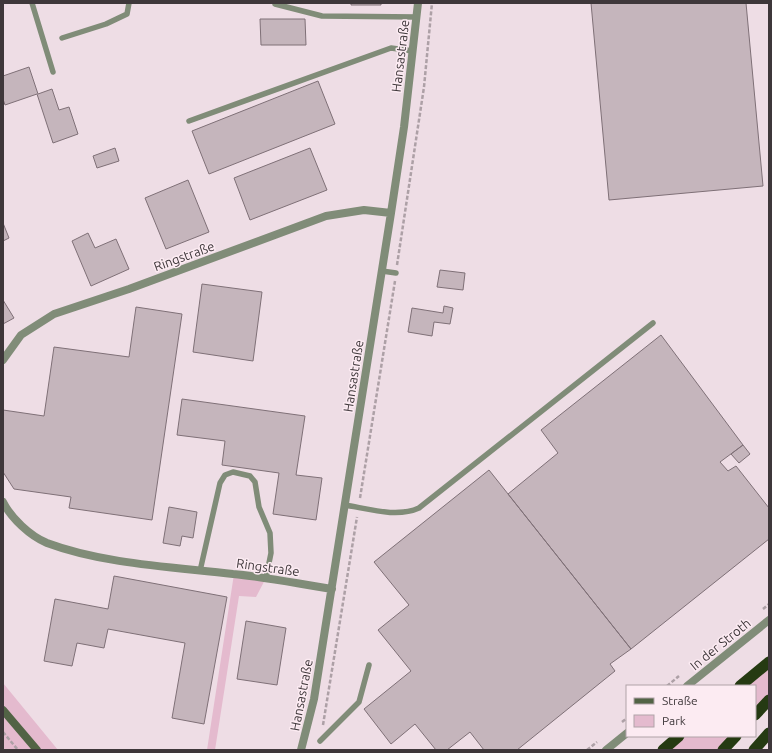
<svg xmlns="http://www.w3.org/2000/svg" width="772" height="753" font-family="Ubuntu,sans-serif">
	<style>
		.green { fill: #e4bace }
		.building { fill: #c5b5bc; stroke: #7f7077 }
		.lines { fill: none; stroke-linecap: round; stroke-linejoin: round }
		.path { stroke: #ada0a6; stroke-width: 2.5; stroke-dasharray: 4 2; stroke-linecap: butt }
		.service { stroke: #808c78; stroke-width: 5.5 }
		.minor { stroke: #808c78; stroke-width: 8 }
		.tertiary { stroke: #808c78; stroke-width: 8 }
		.secondary { stroke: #526345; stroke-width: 8 }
		.trunk { stroke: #253a12; stroke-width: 11 }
		.labels { text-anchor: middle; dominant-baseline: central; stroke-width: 3; stroke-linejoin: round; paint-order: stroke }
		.street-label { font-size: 13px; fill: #3e373a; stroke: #fcebf2 }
	</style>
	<rect width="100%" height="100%" fill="#eedde5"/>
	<path class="green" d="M 234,574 L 266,578 L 256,597 L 239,596 L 215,750 L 207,750 Z
		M 769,662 L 769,700 L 755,715 L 755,686 L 740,686 Z
		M 3,683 L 58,750 L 3,750 Z
		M 679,736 L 736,736 L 723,750 L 663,750 Z"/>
	<path class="building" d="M 351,3 L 381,3 L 381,5 L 351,5 Z
		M 591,3 L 746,3 L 763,186 L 609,200 Z
		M 260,19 L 305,19 L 306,45 L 261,45 Z
		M 29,67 L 38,94 L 52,89 L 59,110 L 69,107 L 78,134 L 53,143 L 37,94 L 5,105 L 3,99 L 3,76 Z
		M 318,81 L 335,124 L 209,174 L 192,131 Z
		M 115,148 L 119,161 L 97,168 L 93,156 Z
		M 310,148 L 327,190 L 250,220 L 234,178 Z
		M 188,180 L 209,232 L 166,249 L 145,198 Z
		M 3,223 L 9,238 L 3,241 Z
		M 88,233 L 95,248 L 116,239 L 129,269 L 91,286 L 72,241 Z
		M 440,270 L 465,273 L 463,290 L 437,287 Z
		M 202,284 L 262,292 L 253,361 L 193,352 Z
		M 3,300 L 14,318 L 3,324 Z
		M 444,306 L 453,308 L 450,324 L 434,322 L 432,336 L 408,332 L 412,308 L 443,313 Z
		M 136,307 L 182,314 L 152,520 L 69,508 L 71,497 L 14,489 L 3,472 L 3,410 L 44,416 L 54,347 L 129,357 Z
		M 661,335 L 743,445 L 720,462 L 728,471 L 736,466 L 769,508 L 769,539 L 631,649 L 508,494 L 558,453 L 541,430 Z
		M 182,399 L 305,416 L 296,475 L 322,478 L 316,520 L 273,514 L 279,473 L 222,465 L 225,441 L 177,435 Z
		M 743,445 L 750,454 L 739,463 L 731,454 Z
		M 489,470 L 631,649 L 610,664 L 615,671 L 517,750 L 484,750 L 470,732 L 447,750 L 436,750 L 415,724 L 391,744 L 364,709 L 411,671 L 378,630 L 409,605 L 374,562 Z
		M 169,507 L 197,512 L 193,538 L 182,536 L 180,546 L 163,543 Z
		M 114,576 L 227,597 L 204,724 L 172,718 L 185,643 L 108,629 L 104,648 L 77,643 L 72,666 L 44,661 L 55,599 L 108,609 Z
		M 246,621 L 286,628 L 277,685 L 237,679 Z"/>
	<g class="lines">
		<path class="path" d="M 397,265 L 424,87 L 432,3
			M 360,498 L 395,281
			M 763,609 L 769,604
			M 667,686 L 679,676
			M 622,722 L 627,718
			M 323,725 L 357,517
			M 3,732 L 18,750
			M 587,750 L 597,742"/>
		<path class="service" d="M 32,3 L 53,72
			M 275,4 L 322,16 L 417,17
			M 62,38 L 106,24 L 127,14 L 129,3
			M 189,121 L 391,48 L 413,51
			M 382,271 L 396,273
			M 345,505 C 369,509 397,518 419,508 L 653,323
			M 200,571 L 220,483 L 225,475 L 233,472 L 250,476 L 255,482 L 259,507 L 270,533 L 271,553 L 266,578
			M 320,741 L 359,702 L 369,665"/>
		<path class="minor" d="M 3,360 L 21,335 L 54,314 L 129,289 L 326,216 L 364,210 L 391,213
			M 3,502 C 11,518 30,536 47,543 C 103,564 173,567 233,574 C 266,577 299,584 332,589
			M 301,750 L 314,699 L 391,213 L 404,127 L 418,3"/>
		<path class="tertiary" d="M 687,686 L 769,620
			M 606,750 L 627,733"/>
		<path class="secondary" d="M 3,710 L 37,750"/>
		<path class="trunk" d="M 740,686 L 769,662
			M 755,715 L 769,700
			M 663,750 L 679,736
			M 723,750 L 736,736
			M 754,750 L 769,733"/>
	</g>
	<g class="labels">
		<g class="street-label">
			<text transform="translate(400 56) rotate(-83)">Hansastraße</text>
			<text transform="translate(184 256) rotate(-20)">Ringstraße</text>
			<text transform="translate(353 376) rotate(-81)">Hansastraße</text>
			<text transform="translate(268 567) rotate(8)">Ringstraße</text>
			<text transform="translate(720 644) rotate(-39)">In der Stroth</text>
			<text transform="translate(301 695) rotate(-79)">Hansastraße</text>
		</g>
	</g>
	<rect width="772" height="753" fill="none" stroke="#3e373a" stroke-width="8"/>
	<rect x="626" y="685" width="130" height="52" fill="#fcebf2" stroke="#b0a3a8"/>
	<rect x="634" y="698" width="20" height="6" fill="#526345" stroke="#b0a3a8"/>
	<text x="662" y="705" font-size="12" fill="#3e373a">Straße</text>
	<rect x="634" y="715" width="20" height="12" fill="#e4bace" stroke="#b0a3a8"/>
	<text x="662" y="725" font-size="12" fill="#3e373a">Park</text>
</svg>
